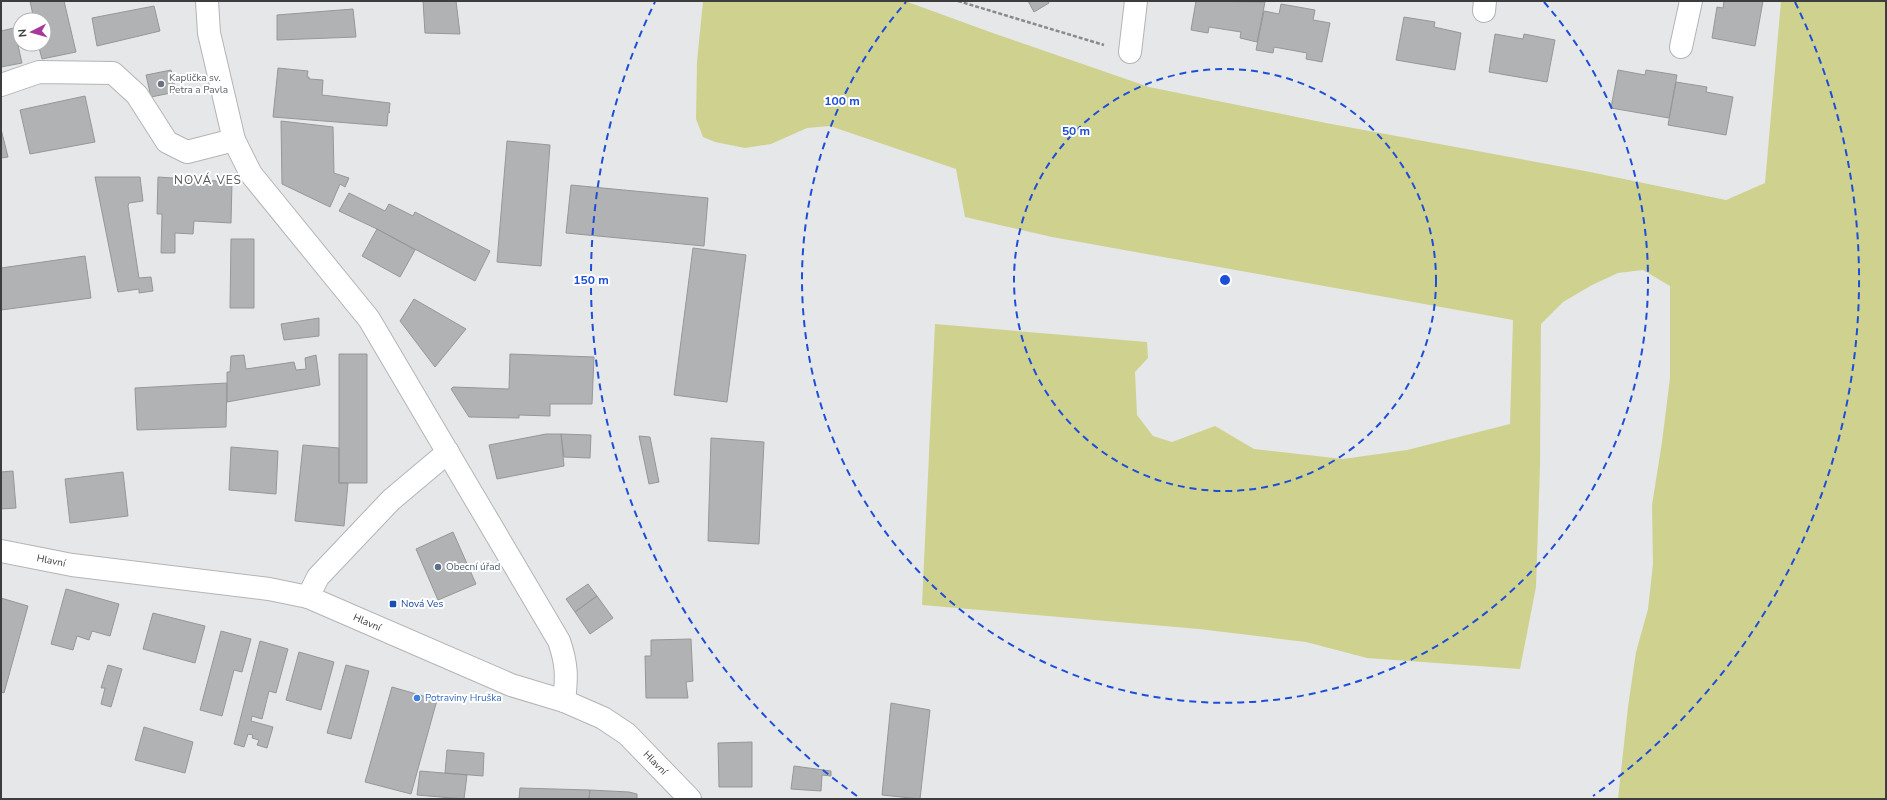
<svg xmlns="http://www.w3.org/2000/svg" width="1887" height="800" font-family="'Nunito Sans',sans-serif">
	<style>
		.green { fill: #cfd28f }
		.building { fill: #b1b2b4; stroke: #969798 }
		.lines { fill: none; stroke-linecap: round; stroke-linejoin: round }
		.minor-casing { stroke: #b3b4b6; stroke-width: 24 }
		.tertiary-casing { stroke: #b3b4b6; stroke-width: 24 }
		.path { stroke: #898a8b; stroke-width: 2.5; stroke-dasharray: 4 2; stroke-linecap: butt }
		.minor { stroke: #fff; stroke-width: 22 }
		.tertiary { stroke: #fff; stroke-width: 22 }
		.ring { fill: none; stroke: #1d4ed8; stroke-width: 2; stroke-dasharray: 7 5 }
		.worship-dot { fill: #6b7280; stroke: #fff; stroke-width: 1.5 }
		.service-dot { fill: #5c6f8a; stroke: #fff; stroke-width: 1.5 }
		.transit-dot { fill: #1a4fb4; stroke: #fff; stroke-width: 1.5 }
		.shop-dot { fill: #3f7fe0; stroke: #fff; stroke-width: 1.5 }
		.labels { text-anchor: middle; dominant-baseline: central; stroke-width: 4; stroke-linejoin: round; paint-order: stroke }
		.worship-label { font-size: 10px; fill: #5b616d; stroke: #fff; text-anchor: start }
		.street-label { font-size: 10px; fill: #3d3d3e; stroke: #fff }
		.service-label { font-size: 10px; fill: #4e5e75; stroke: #fff; text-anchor: start }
		.transit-label { font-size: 10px; fill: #164399; stroke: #fff; text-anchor: start }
		.shop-label { font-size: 10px; fill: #366cbe; stroke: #fff; text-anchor: start }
		.quarter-label { font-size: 12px; letter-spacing: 1px; fill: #565758; stroke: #fff }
		.centre { fill: #1d4ed8; stroke: #fff; stroke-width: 2 }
		.ring-label { font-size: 12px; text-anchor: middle; font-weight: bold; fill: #1d4ed8; stroke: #fff; stroke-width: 4; stroke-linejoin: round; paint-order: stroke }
	</style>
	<rect width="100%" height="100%" fill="#e6e7e9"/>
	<path class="green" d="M 703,1 L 905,1 L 990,32 L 1149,87 L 1326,123 L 1585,171 L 1726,200 L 1765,183 L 1781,1 L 1886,1 L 1886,799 L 1618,799 L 1628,707 L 1636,652 L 1648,609 L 1653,564 L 1652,505 L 1662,442 L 1670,378 L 1670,286 L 1643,270 L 1618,273 L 1592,285 L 1563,302 L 1541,324 L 1540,467 L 1536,587 L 1520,669 L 1367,658 L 1306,642 L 1199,629 L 922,605 L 935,324 L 1147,342 L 1148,358 L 1135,372 L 1137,415 L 1153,436 L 1172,442 L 1215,426 L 1254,449 L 1343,459 L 1407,450 L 1510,424 L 1513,320 L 1052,237 L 965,217 L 956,169 L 830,126 L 807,128 L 771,144 L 745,148 L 715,142 L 703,137 L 696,119 L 697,62 Z"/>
	<path class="building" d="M 30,1 L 64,1 L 76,52 L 42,59 L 38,44 L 44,44 L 44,20 L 34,20 Z
		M 423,1 L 456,1 L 460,34 L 425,33 Z
		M 1028,1 L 1048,1 L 1049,3 L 1034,12 Z
		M 1196,1 L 1265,2 L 1257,42 L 1240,38 L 1241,32 L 1209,27 L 1208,33 L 1191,30 Z
		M 1724,1 L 1763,1 L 1755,46 L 1712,38 L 1717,7 L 1723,8 Z
		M 1281,4 L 1315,10 L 1313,20 L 1330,23 L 1322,62 L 1306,59 L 1307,53 L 1274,47 L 1273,53 L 1256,50 L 1264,11 L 1279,14 Z
		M 154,6 L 160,31 L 97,46 L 92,18 Z
		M 353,9 L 356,37 L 277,40 L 277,15 Z
		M 1404,17 L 1435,22 L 1434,27 L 1461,33 L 1455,70 L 1396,60 Z
		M 14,28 L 22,63 L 1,67 L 1,31 Z
		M 1495,34 L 1523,39 L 1524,34 L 1555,40 L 1547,82 L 1489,72 Z
		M 278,68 L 308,71 L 307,77 L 309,77 L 309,79 L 323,80 L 322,95 L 390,103 L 389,112 L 390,112 L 388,113 L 387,126 L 273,117 Z
		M 171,70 L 176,92 L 151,97 L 146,75 Z
		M 1618,70 L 1645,75 L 1646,70 L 1677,75 L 1669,118 L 1611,108 Z
		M 1676,82 L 1707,87 L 1706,92 L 1733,97 L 1726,135 L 1668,125 Z
		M 85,96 L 95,142 L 30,154 L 20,110 Z
		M 281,121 L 333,127 L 334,173 L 349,178 L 345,187 L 340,184 L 330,207 L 282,184 Z
		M 1,129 L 8,157 L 1,158 Z
		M 507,141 L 550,145 L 541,266 L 497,262 Z
		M 95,177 L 140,177 L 143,201 L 129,203 L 128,206 L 139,278 L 151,277 L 153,291 L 139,293 L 139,289 L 118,292 Z
		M 158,177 L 232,182 L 231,223 L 194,221 L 193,234 L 175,233 L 175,253 L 161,253 L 162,214 L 157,214 Z
		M 571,185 L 708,198 L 704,246 L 566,233 Z
		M 349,193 L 385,211 L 389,204 L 413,216 L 415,212 L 490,251 L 475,281 L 377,229 L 339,211 Z
		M 377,229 L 415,250 L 400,277 L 362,256 Z
		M 231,239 L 254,239 L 254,308 L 230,308 Z
		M 693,248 L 746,255 L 727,402 L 674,395 Z
		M 85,256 L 91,298 L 1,310 L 1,268 Z
		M 414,299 L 466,329 L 435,367 L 400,321 Z
		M 319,318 L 319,336 L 284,340 L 281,324 Z
		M 339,354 L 367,354 L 367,483 L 339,483 Z
		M 510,354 L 594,357 L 592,404 L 550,404 L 550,416 L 519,415 L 519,418 L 469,417 L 451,389 L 453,387 L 509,389 Z
		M 244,355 L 246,369 L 294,362 L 296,370 L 306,369 L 305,358 L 316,355 L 320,385 L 227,402 L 227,372 L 230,372 L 231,356 Z
		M 227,383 L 226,427 L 137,430 L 135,388 Z
		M 546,434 L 561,434 L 564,466 L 497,479 L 489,445 Z
		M 561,434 L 591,435 L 590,458 L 564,457 Z
		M 639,436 L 650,437 L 659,482 L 649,484 Z
		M 711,438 L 764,442 L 759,544 L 708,541 Z
		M 303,445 L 339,448 L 339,483 L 348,483 L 344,526 L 295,521 Z
		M 231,447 L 278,451 L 276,494 L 229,490 Z
		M 13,471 L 16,508 L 1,509 L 1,472 Z
		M 123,472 L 128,516 L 70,523 L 65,479 Z
		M 453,532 L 476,584 L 438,600 L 416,549 Z
		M 588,584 L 597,596 L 575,612 L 566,599 Z
		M 66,589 L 119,604 L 110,636 L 92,631 L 89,640 L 77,636 L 73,650 L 51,644 Z
		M 597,596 L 613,618 L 590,634 L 575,612 Z
		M 1,598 L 28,606 L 4,693 L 1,692 Z
		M 153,613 L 205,626 L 195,663 L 143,649 Z
		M 221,631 L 251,639 L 242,672 L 234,670 L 222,716 L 200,710 Z
		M 691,639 L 693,681 L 686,682 L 688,698 L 646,698 L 645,656 L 651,656 L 651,640 Z
		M 260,641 L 288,649 L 276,693 L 269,691 L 262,719 L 252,716 L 251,721 L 273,727 L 267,748 L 257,745 L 259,740 L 252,738 L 253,735 L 248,734 L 244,747 L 234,744 Z
		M 299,652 L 334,662 L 321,710 L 286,700 Z
		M 108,665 L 122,669 L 111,707 L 101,704 L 105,688 L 101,688 Z
		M 346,665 L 369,671 L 351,739 L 327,733 Z
		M 392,687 L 437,700 L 411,794 L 365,782 Z
		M 891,703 L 930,710 L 920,799 L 882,795 Z
		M 144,727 L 193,742 L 185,773 L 135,760 Z
		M 752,742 L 752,787 L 719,787 L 718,743 Z
		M 447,750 L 484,753 L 483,776 L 445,773 Z
		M 794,766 L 831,771 L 831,776 L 822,775 L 821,791 L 791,789 Z
		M 420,771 L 467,775 L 464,799 L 417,795 Z
		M 520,788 L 590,790 L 589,799 L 519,799 Z
		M 590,790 L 629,792 L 637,794 L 637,799 L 589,799 Z"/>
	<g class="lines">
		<defs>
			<path id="minor" d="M 1484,11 L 1485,1
				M 1681,47 L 1691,1
				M 1130,52 L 1136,1
				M 1,85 L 39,72 L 113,73 L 137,95 L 167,142 L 187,152 L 234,140
				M 308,597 L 318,577 L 391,500 L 448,452"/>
			<g id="tertiary">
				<path d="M 207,1 L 209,33 L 234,140 L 251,174 L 369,319 L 559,641 C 567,664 567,677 564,701"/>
				<path id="s1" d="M 1,551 L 72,565 L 269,589 L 308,597 L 511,685 L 564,701 L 603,718 L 627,734 L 690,799"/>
			</g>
		</defs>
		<use href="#minor" class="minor-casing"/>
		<use href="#tertiary" class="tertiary-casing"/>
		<path class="path" d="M 958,1 L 1104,45"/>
		<use href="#minor" class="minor"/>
		<use href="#tertiary" class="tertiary"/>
	</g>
	<g class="ring">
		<circle cx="1225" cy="280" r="211"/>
		<path d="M1544 2A423 423 0 1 1 906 2"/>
		<path d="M857 796A634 634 0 0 1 655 2M1795 2A634 634 0 0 1 1593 796"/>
	</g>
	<circle class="worship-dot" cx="161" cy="84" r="4"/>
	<circle class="service-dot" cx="438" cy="567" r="4"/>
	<rect class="transit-dot" x="389" y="600" width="8" height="8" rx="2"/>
	<circle class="shop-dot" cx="417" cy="698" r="4"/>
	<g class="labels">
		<g class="worship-label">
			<text x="169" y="78">Kaplička sv.<tspan x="169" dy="12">Petra a Pavla</tspan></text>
		</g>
		<g class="street-label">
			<text stroke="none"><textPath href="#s1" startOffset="51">Hlavní</textPath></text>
			<text stroke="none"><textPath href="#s1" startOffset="375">Hlavní</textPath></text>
			<text stroke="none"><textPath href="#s1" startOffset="699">Hlavní</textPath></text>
		</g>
		<g class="service-label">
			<text x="446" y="567">Obecní úřad</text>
		</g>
		<g class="transit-label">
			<text x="401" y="604">Nová Ves</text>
		</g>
		<g class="shop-label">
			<text x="425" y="698">Potraviny Hruška</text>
		</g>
		<g class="quarter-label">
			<text x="208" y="180">NOVÁ VES</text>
		</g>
	</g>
	<circle cx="1225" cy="280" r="6" class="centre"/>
	<g class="ring-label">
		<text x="842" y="105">100 m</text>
		<text x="1076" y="135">50 m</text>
		<text x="591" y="284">150 m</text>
	</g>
	<rect width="1887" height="800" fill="none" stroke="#3d3d3e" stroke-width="4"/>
	<g transform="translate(32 32) rotate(264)"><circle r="19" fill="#ffffff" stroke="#b1b1b2"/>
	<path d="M0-3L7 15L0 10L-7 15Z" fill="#a63999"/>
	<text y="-6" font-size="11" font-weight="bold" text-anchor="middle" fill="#3d3d3e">N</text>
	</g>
</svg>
